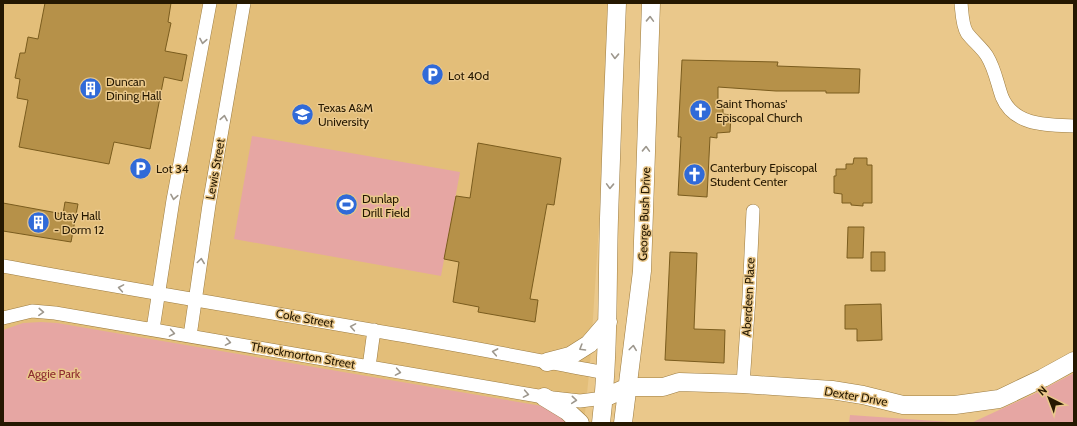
<svg xmlns="http://www.w3.org/2000/svg" width="1077" height="426" font-family="Cabin,sans-serif">
	<style>
		.built { fill: #e3be79 }
		.green { fill: #e6a6a3 }
		.building { fill: #b69149; stroke: #7a5c1e }
		.lines { fill: none; stroke-linecap: round; stroke-linejoin: round }
		.street-casing { stroke: #9c7c41; stroke-width: 14 }
		.secondary-casing { stroke: #9c7c41; stroke-width: 19 }
		.street { stroke: #fff; stroke-width: 13 }
		.secondary { stroke: #fff; stroke-width: 18 }
		.oneway { stroke: #9d978d }
		.labels { text-anchor: middle; dominant-baseline: central; stroke-width: 3; stroke-linejoin: round; paint-order: stroke }
		.poi-label { font-size: 12px; fill: #251801; stroke: #eac88b; text-anchor: start }
		.street-label { font-size: 12px; fill: #251801; stroke: #eac88b }
		.park-label { font-size: 12px; fill: #8d2c30; stroke: #eac88b }
	</style>
	<rect width="100%" height="100%" fill="#eac88b"/>
	<path class="built" d="M 3,3 L 608,3 L 599,225 L 590,364 L 584,423 L 3,423 Z"/>
	<path class="green" d="M 252,136 L 460,172 L 441,276 L 234,239 Z
		M 41,322 L 57,323 L 542,406 L 578,423 L 3,423 L 3,330 L 23,323 Z
		M 1074,373 L 1074,423 L 971,423 L 1034,394 Z
		M 850,415 L 964,423 L 849,423 Z"/>
	<path class="building" d="M 45,3 L 171,3 L 168,22 L 171,23 L 165,51 L 187,55 L 182,81 L 164,77 L 150,149 L 114,142 L 109,164 L 19,147 L 28,100 L 17,98 L 20,79 L 15,78 L 20,53 L 25,53 L 28,37 L 38,39 Z
		M 682,60 L 778,62 L 777,66 L 860,69 L 859,93 L 826,93 L 826,91 L 776,91 L 718,87 L 718,105 L 723,105 L 723,114 L 731,115 L 730,132 L 717,133 L 717,138 L 710,137 L 707,197 L 678,195 L 681,137 L 678,137 Z
		M 478,143 L 561,158 L 554,205 L 547,204 L 530,299 L 538,300 L 535,322 L 478,312 L 479,307 L 453,302 L 459,262 L 444,259 L 456,196 L 470,198 Z
		M 854,158 L 867,158 L 867,165 L 872,165 L 872,203 L 863,203 L 863,206 L 851,205 L 851,203 L 842,203 L 842,194 L 834,193 L 834,176 L 836,176 L 836,169 L 846,169 L 846,164 L 853,164 Z
		M 65,202 L 78,204 L 71,242 L 3,231 L 3,203 L 63,214 Z
		M 848,227 L 864,227 L 863,258 L 847,258 Z
		M 670,252 L 697,253 L 694,329 L 725,330 L 724,363 L 665,360 Z
		M 871,252 L 885,252 L 885,271 L 871,271 Z
		M 881,304 L 882,340 L 857,341 L 857,329 L 845,329 L 845,305 Z"/>
	<g class="lines">
		<defs>
			<path id="street" d="M 961,3 C 962,12 962,25 967,33 C 973,41 982,48 987,56 C 995,69 997,83 1002,97 C 1014,126 1047,125 1074,126
				M 3,266 C 133,290 264,311 394,334 C 465,346 536,360 606,373
				M 3,318 L 32,311 L 55,313 L 544,397 L 580,401 L 604,398
				M 153,329 L 173,200 L 210,3
				M 190,336 L 209,205 L 244,3
				M 369,367 L 374,330
				M 743,384 L 749,297 L 753,211"/>
			<path id="secondary" d="M 547,362 L 570,356 L 589,344 L 608,322
				M 544,397 L 567,411 L 580,423
				M 604,398 L 628,387 L 663,387 L 679,382 L 743,384 L 832,390 L 863,395 L 903,405 L 955,405 L 999,399 L 1043,378 L 1074,361
				M 601,423 C 609,355 607,286 609,218 C 611,146 614,75 617,3
				M 623,423 L 642,271 L 651,3"/>
		</defs>
		<use href="#street" class="street-casing"/>
		<use href="#secondary" class="secondary-casing"/>
		<use href="#street" class="street"/>
		<use href="#secondary" class="secondary"/>
	</g>
	<defs><path id="oneway-chevron" d="M-2-3.5L2.5 0L-2 3.5" fill="none" stroke-width="1.6" stroke-linecap="round" stroke-linejoin="round"/></defs>
	<g class="oneway">
		<use href="#oneway-chevron" transform="translate(650 19) rotate(-88)"/>
		<use href="#oneway-chevron" transform="translate(203 41) rotate(100)"/>
		<use href="#oneway-chevron" transform="translate(615 56) rotate(92)"/>
		<use href="#oneway-chevron" transform="translate(224 118) rotate(-80)"/>
		<use href="#oneway-chevron" transform="translate(646 149) rotate(-88)"/>
		<use href="#oneway-chevron" transform="translate(610 186) rotate(92)"/>
		<use href="#oneway-chevron" transform="translate(174 197) rotate(100)"/>
		<use href="#oneway-chevron" transform="translate(201 261) rotate(-82)"/>
		<use href="#oneway-chevron" transform="translate(121 288) rotate(-170)"/>
		<use href="#oneway-chevron" transform="translate(41 312) rotate(3)"/>
		<use href="#oneway-chevron" transform="translate(353 327) rotate(-170)"/>
		<use href="#oneway-chevron" transform="translate(172 333) rotate(10)"/>
		<use href="#oneway-chevron" transform="translate(228 342) rotate(10)"/>
		<use href="#oneway-chevron" transform="translate(582 348) rotate(149)"/>
		<use href="#oneway-chevron" transform="translate(633 348) rotate(-83)"/>
		<use href="#oneway-chevron" transform="translate(495 352) rotate(-169)"/>
		<use href="#oneway-chevron" transform="translate(398 372) rotate(10)"/>
		<use href="#oneway-chevron" transform="translate(526 394) rotate(10)"/>
		<use href="#oneway-chevron" transform="translate(574 400) rotate(5)"/>
	</g>
	<defs>
		<symbol id="parking-disc" viewBox="-11 -11 22 22"><circle r="9.5" fill="#306ad8" stroke="#eac88b"/><path d="M-3.5-5.5H1a3.5 3.5 0 0 1 0 7H-1V5.5H-3.5ZM-1-3.4V-.6H.8a1.4 1.4 0 0 0 0-2.8Z" fill="#fff"/></symbol>
		<symbol id="building-disc" viewBox="-11 -11 22 22"><circle r="9.5" fill="#306ad8" stroke="#eac88b"/><path d="M-4-6H4V6H1V3H-1V6H-4ZM-2.5-4.3h1.7v1.8h-1.7ZM.8-4.3h1.7v1.8H.8ZM-2.5-1h1.7V.8h-1.7ZM.8-1h1.7V.8H.8Z" fill="#fff"/></symbol>
		<symbol id="church-disc" viewBox="-11 -11 22 22"><circle r="9.5" fill="#306ad8" stroke="#eac88b"/><path d="M-1.2-6h2.4v3.5h3.3v2.4h-3.3V6h-2.4V-.1h-3.3v-2.4h3.3Z" fill="#fff"/></symbol>
		<symbol id="university-disc" viewBox="-11 -11 22 22"><circle r="9.5" fill="#306ad8" stroke="#eac88b"/><path d="M0-5L7-2L0 1L-7-2ZM-4 1L0 2.5L4 1V4Q0 6-4 4Z" fill="#fff"/></symbol>
		<symbol id="stadium-disc" viewBox="-11 -11 22 22"><circle r="9.5" fill="#306ad8" stroke="#eac88b"/><path d="M0-5a6.5 5 0 1 0 0 10a6.5 5 0 1 0 0-10ZM-3.5-1.8h7v3.6h-7Z" fill="#fff"/></symbol>
	</defs>
	<g fill-rule="evenodd">
		<use href="#parking-disc" x="420" y="62" width="25" height="25"/>
		<use href="#building-disc" x="78" y="76" width="25" height="25"/>
		<use href="#church-disc" x="688" y="98" width="25" height="25"/>
		<use href="#university-disc" x="290" y="102" width="25" height="25"/>
		<use href="#parking-disc" x="128" y="156" width="25" height="25"/>
		<use href="#church-disc" x="682" y="162" width="25" height="25"/>
		<use href="#stadium-disc" x="334" y="192" width="25" height="25"/>
		<use href="#building-disc" x="26" y="210" width="25" height="25"/>
	</g>
	<g class="labels">
		<g class="poi-label">
			<text x="448" y="75">Lot 40d</text>
			<text x="106" y="81">Duncan<tspan x="106" dy="14">Dining Hall</tspan></text>
			<text x="716" y="103">Saint Thomas'<tspan x="716" dy="14">Episcopal Church</tspan></text>
			<text x="318" y="107">Texas A&amp;M<tspan x="318" dy="14">University</tspan></text>
			<text x="710" y="167">Canterbury Episcopal<tspan x="710" dy="14">Student Center</tspan></text>
			<text x="156" y="168">Lot 34</text>
			<text x="362" y="198">Dunlap<tspan x="362" dy="14">Drill Field</tspan></text>
			<text x="54" y="215">Utay Hall<tspan x="54" dy="14">- Dorm 12</tspan></text>
		</g>
		<g class="street-label">
			<text transform="translate(215 169) rotate(-80)">Lewis Street</text>
			<text transform="translate(644 214) rotate(-88)">George Bush Drive</text>
			<text transform="translate(748 297) rotate(-87)">Aberdeen Place</text>
			<text transform="translate(305 318) rotate(10)">Coke Street</text>
			<text transform="translate(303 355) rotate(10)">Throckmorton Street</text>
			<text transform="translate(856 396) rotate(10)">Dexter Drive</text>
		</g>
		<g class="park-label">
			<text x="54" y="373">Aggie Park</text>
		</g>
	</g>
	<rect width="1077" height="426" fill="none" stroke="#251801" stroke-width="8"/>
	<g transform="translate(1049 398) rotate(318)" stroke="#eac88b" stroke-width="3" paint-order="stroke">
	<path d="M0-3L7 15L0 10L-7 15Z" fill="#251801"/>
	<text y="-6" font-size="11" font-weight="bold" text-anchor="middle" fill="#251801">N</text>
	</g>
</svg>
